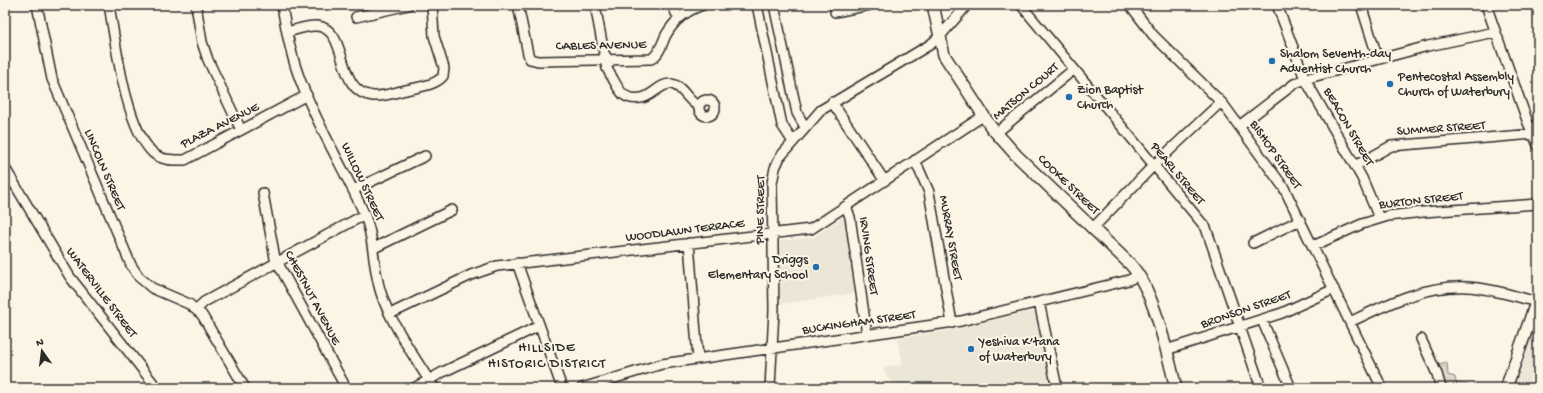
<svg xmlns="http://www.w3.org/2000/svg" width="1543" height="393" font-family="'Gochi Hand',sans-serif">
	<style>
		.built { fill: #ece6d7 }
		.park { fill: url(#park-tufts); stroke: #84827a }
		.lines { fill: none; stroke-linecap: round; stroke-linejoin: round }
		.minor-casing { stroke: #2b2b2b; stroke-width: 12 }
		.major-casing { stroke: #2b2b2b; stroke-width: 14 }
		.minor { stroke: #fcf5e5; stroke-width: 9 }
		.major { stroke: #fcf5e5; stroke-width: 11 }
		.poi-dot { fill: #1f6fb2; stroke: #fcf5e5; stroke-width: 1.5 }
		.labels { text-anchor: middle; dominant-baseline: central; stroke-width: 4; stroke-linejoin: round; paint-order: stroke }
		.street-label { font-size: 13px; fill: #2b2b2b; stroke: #fcf5e5 }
		.poi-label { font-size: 13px; fill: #2b2b2b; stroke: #fcf5e5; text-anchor: start }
		.neighbourhood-label { font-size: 14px; letter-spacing: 1px; fill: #2b2b2b; stroke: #fcf5e5 }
	</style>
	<defs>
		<pattern id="park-tufts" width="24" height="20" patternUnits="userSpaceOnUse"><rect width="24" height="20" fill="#ded8ca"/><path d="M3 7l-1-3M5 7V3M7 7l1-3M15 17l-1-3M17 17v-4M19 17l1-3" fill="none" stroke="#bfbaae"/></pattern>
	</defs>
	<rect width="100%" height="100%" fill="#fcf5e5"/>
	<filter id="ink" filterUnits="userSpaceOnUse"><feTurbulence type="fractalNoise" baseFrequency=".025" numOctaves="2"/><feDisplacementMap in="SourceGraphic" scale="8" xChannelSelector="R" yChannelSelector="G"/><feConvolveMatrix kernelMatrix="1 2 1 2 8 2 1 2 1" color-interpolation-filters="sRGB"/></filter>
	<g filter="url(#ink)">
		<path class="built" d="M 844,216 L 855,293 L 781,304 L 780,241 L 814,237 Z
			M 1035,310 L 1051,388 L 901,388 L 887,377 L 883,369 L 889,366 L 903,365 L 897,338 L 958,329 Z
			M 1538,322 L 1538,388 L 1514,388 L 1531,337 Z"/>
		<path class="park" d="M 1447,362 L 1448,375 L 1455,377 L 1456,383 L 1485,388 L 1445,388 L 1437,366 Z"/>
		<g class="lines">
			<defs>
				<path id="minor" d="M 37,5 L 52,79 L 131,265 L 139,277 L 152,288 L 189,304 L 202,315 L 245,388
					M 109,5 C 116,44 125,126 153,153 C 162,161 175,160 185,160 L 307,95
					M 196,5 L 202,42 L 208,60 L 241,130
					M 282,5 C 286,31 291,57 301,82 C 318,127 344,169 364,213 C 375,239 372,266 381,293 C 390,322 417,361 434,388
					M 518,5 L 528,54 L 530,59 L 538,61 L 651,59 C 660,54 662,43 666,35 C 674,21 687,10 703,5
					M 595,5 L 604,53 L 610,63
					M 672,5 L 679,19
					M 757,5 L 782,125 L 793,142
					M 774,5 L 797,113 L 805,127
					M 1021,5 L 1206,228 L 1261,388
					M 1130,5 L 1153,35 L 1223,104 L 1284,188 L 1382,388
					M 1277,5 L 1305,79 L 1362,178 L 1379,218
					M 1361,5 L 1378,59
					M 1486,5 L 1528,123 L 1538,145
					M 835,12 L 870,5
					M 356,17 L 408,5
					M 287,32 C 296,30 307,25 317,26 C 350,29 334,92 373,96 C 383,97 396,92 406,90 C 417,87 435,86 443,76 L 444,68 L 434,36 L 432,5
					M 607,60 C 605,66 607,69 610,74 C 619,87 620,101 641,98 C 652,97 660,83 671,84 C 683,85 688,103 699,106
					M699 108a8 8 0 1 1 16 0a8 8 0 1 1-16 0Z
					M 832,102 L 884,180
					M 1239,126 L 1294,84 L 1305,79 L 1428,46 L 1495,32
					M 996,133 L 1073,70
					M 915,160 L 929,192 L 952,323
					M 1355,166 L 1391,146 L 1533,134
					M 5,168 L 70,277 L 157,388
					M 353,190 L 425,156
					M 263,193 L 275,258 L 346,388
					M 846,206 L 850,217 L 867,335
					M 1092,229 L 1153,166 L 1221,102
					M 689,243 L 698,359
					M 1253,243 L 1300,220
					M 1313,246 L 1362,224 L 1388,216 L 1423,212 L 1538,204
					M 374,248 L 452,210
					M 517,263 L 562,388
					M 1039,302 L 1057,388
					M 196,310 L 204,302 L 364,215
					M 390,314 L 471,275 L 497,266 L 811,229 L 983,116
					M 1262,320 L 1291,388
					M 1350,322 C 1387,304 1424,285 1467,287 C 1490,288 1514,296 1537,302
					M 1421,339 L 1437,374 L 1441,388
					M 1166,350 L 1282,313 L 1334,289
					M 414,388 L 443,372 L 539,326
					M 582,388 L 662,364 L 961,321 L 1129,280 L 1139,275
					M 770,388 L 774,310 L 772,183 L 775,168 L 780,157 L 821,110 L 931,44 L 941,35 L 967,5"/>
				<path id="major" d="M 933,5 L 944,55 L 991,127 L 1016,155 L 1130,264 C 1154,289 1167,353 1176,388
					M 1506,388 L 1538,297"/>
			</defs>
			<use href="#minor" class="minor-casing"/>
			<use href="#major" class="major-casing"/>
			<use href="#minor" class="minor"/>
			<use href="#major" class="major"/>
		</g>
	</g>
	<g class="poi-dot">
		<circle cx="1272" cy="61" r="4"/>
		<circle cx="1390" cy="84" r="4"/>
		<circle cx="1069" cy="97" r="4"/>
		<circle cx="816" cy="267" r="4"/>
		<circle cx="971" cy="349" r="4"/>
	</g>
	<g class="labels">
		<g class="street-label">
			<text transform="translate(601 46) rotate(-1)">CABLES AVENUE</text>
			<text transform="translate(1026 92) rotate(-40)">MATSON COURT</text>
			<text transform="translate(220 126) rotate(-27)">PLAZA AVENUE</text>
			<text transform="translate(1348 127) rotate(60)">BEACON STREET</text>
			<text transform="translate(1441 129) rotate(-4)">SUMMER STREET</text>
			<text transform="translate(1275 155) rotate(55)">BISHOP STREET</text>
			<text transform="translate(104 170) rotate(67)">LINCOLN STREET</text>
			<text transform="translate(1177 174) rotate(50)">PEARL STREET</text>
			<text transform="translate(362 182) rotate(65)">WILLOW STREET</text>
			<text transform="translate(1068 185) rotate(44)">COOKE STREET</text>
			<text transform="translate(1421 201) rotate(-6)">BURTON STREET</text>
			<text transform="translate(761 210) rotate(-89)">PINE STREET</text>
			<text transform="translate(685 231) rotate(-7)">WOODLAWN TERRACE</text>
			<text transform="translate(950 238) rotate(80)">MURRAY STREET</text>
			<text transform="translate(868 256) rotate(82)">IRVING STREET</text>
			<text transform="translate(101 293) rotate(53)">WATERVILLE STREET</text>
			<text transform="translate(312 298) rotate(62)">CHESTNUT AVENUE</text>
			<text transform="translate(1246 310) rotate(-19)">BRONSON STREET</text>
			<text transform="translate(859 323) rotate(-8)">BUCKINGHAM STREET</text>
		</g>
		<g class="poi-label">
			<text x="1280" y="54">Shalom Seventh-day<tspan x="1280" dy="15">Adventist Church</tspan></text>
			<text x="1398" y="77">Pentecostal Assembly<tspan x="1398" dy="15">Church of Waterbury</tspan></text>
			<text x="1077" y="90">Zion Baptist<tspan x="1077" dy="15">Church</tspan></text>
			<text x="808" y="260" text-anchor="end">Driggs<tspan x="808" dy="15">Elementary School</tspan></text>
			<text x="979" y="342">Yeshiva K’tana<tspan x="979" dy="15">of Waterbury</tspan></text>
		</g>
		<g class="neighbourhood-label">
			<text x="547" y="348">HILLSIDE<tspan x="547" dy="16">HISTORIC DISTRICT</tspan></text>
		</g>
	</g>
	<rect width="1543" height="393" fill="none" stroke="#fcf5e5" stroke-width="20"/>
	<rect x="10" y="10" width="1523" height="373" fill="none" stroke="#2b2b2b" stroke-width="1.5" filter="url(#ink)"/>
	<g transform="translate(42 351) rotate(346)" stroke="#fcf5e5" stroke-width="3" paint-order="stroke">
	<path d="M0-3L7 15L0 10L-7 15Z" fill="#2b2b2b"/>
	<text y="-6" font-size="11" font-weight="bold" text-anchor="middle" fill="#2b2b2b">N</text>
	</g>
</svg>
